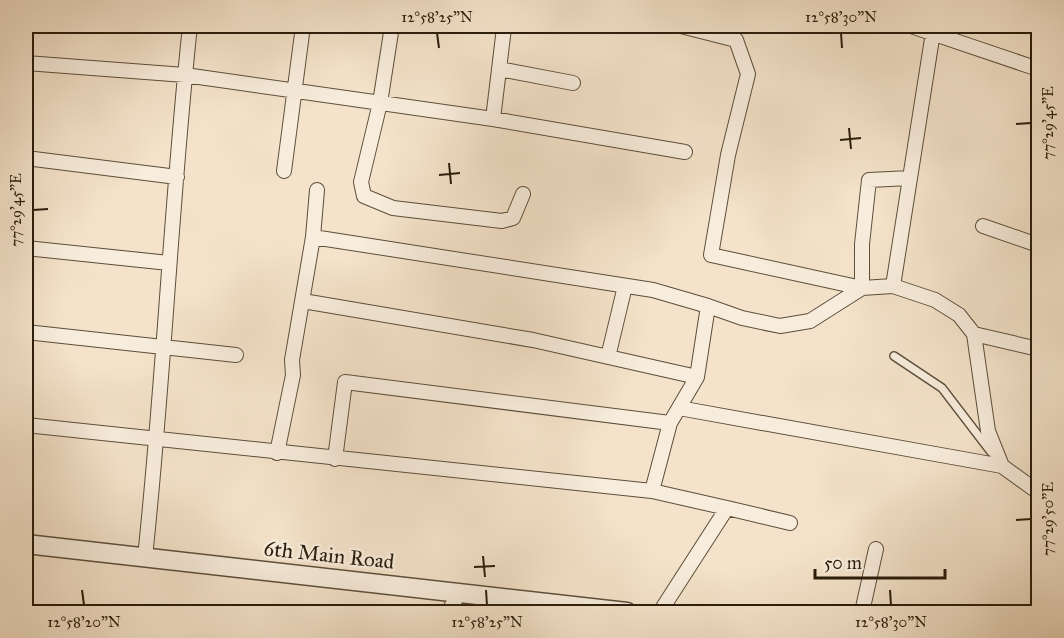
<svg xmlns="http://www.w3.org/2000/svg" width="1064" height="638" font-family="'IM FELL Great Primer',serif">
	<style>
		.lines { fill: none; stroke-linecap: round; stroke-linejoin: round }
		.service-casing { stroke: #5c4e3a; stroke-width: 10 }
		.minor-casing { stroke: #5c4e3a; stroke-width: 16 }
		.tertiary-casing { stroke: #5c4e3a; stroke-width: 21 }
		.service { stroke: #f8eddd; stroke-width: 7 }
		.minor { stroke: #f8eddd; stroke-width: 14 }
		.tertiary { stroke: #f8eddd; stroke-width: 18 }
		.ticks { fill: none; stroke: #291c0a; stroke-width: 2 }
		.labels { text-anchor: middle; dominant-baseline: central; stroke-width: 5; stroke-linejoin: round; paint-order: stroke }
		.street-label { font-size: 21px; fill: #291c0a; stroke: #f8eddd }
		.neatline { fill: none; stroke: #291c0a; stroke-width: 2 }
		.ticks-label { font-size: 15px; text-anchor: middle; fill: #291c0a }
	</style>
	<rect width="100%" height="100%" fill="#f4e3ca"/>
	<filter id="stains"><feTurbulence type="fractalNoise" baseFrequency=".00333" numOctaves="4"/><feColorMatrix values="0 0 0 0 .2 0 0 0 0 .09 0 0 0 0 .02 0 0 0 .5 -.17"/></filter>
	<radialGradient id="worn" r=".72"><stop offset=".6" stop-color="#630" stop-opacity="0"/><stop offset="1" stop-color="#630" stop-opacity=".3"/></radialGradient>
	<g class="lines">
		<defs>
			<path id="service" d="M 894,356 L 942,388 L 991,452"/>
			<path id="minor" d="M 392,26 L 380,103 L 361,182 L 364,196 L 393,208 L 502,221 L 513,218 L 523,194
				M 681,26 L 736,40 L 748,74 L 728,155 L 711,255 L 862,288 L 862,244 L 869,180 L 910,178
				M 911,26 L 1038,69
				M 26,63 L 185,75 L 493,119 L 685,152
				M 499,69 L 573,83
				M 493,119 L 504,28
				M 26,158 L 177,177
				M 284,171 L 303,26
				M 983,226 L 1038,245
				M 313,237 L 317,190
				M 26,248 L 169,263
				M 893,286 L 934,26
				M 303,301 L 533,340 L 697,377
				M 26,332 L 236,355
				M 974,334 L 1038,349
				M 608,357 L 625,286
				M 679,408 L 1002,466
				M 26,425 L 652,491 L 727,508 L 660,612
				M 277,453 L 293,375 L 292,360 L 313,237 L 653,290 L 708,306
				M 335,459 L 345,382 L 670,423
				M 652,491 L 670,423 L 697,377 L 708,306 L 742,318 L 780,326 L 810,321 L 862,288 L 893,286 L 935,300 L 959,315 L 974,334 L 988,431 L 1002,466 L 1038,492
				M 727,508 L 790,523
				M 145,557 C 164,380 171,202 190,26
				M 448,612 L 460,592
				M 862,612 L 876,549"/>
			<path id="tertiary" d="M 26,544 L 627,612"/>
		</defs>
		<use href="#service" class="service-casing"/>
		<use href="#minor" class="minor-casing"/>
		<use href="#tertiary" class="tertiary-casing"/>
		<use href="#service" class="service"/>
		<use href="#minor" class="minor"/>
		<use href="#tertiary" class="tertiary"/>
	</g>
	<path class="ticks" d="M 437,33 L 439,48M 841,33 L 842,48M 1016,124 L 1031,123M 849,128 L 851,149M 840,140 L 861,138M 449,163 L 451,184M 439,175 L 460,173M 33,210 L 48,209M 1016,520 L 1031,519M 483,556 L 485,577M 474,567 L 495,566M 82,590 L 84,605M 486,590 L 487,605M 890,590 L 891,605"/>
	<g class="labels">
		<g class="street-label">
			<text transform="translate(329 555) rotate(6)">6th Main Road</text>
		</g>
	</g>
	<rect width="1064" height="638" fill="none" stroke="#f4e3ca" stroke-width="66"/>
	<path d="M815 569v9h130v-9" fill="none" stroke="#291c0a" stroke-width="3"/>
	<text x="824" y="569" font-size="18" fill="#291c0a" stroke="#f8eddd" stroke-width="4.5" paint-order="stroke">50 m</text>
	<rect x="33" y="33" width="998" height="572" class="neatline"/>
	<g class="ticks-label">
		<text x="437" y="22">12°58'25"N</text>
		<text x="841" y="22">12°58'30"N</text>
		<text transform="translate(1048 123) rotate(-90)" y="5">77°29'45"E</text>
		<text transform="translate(16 210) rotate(-90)" y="5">77°29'45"E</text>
		<text transform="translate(1048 519) rotate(-90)" y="5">77°29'50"E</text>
		<text x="84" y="627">12°58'20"N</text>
		<text x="487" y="627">12°58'25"N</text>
		<text x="891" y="627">12°58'30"N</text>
	</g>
	<rect width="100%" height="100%" filter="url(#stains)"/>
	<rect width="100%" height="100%" fill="url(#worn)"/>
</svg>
